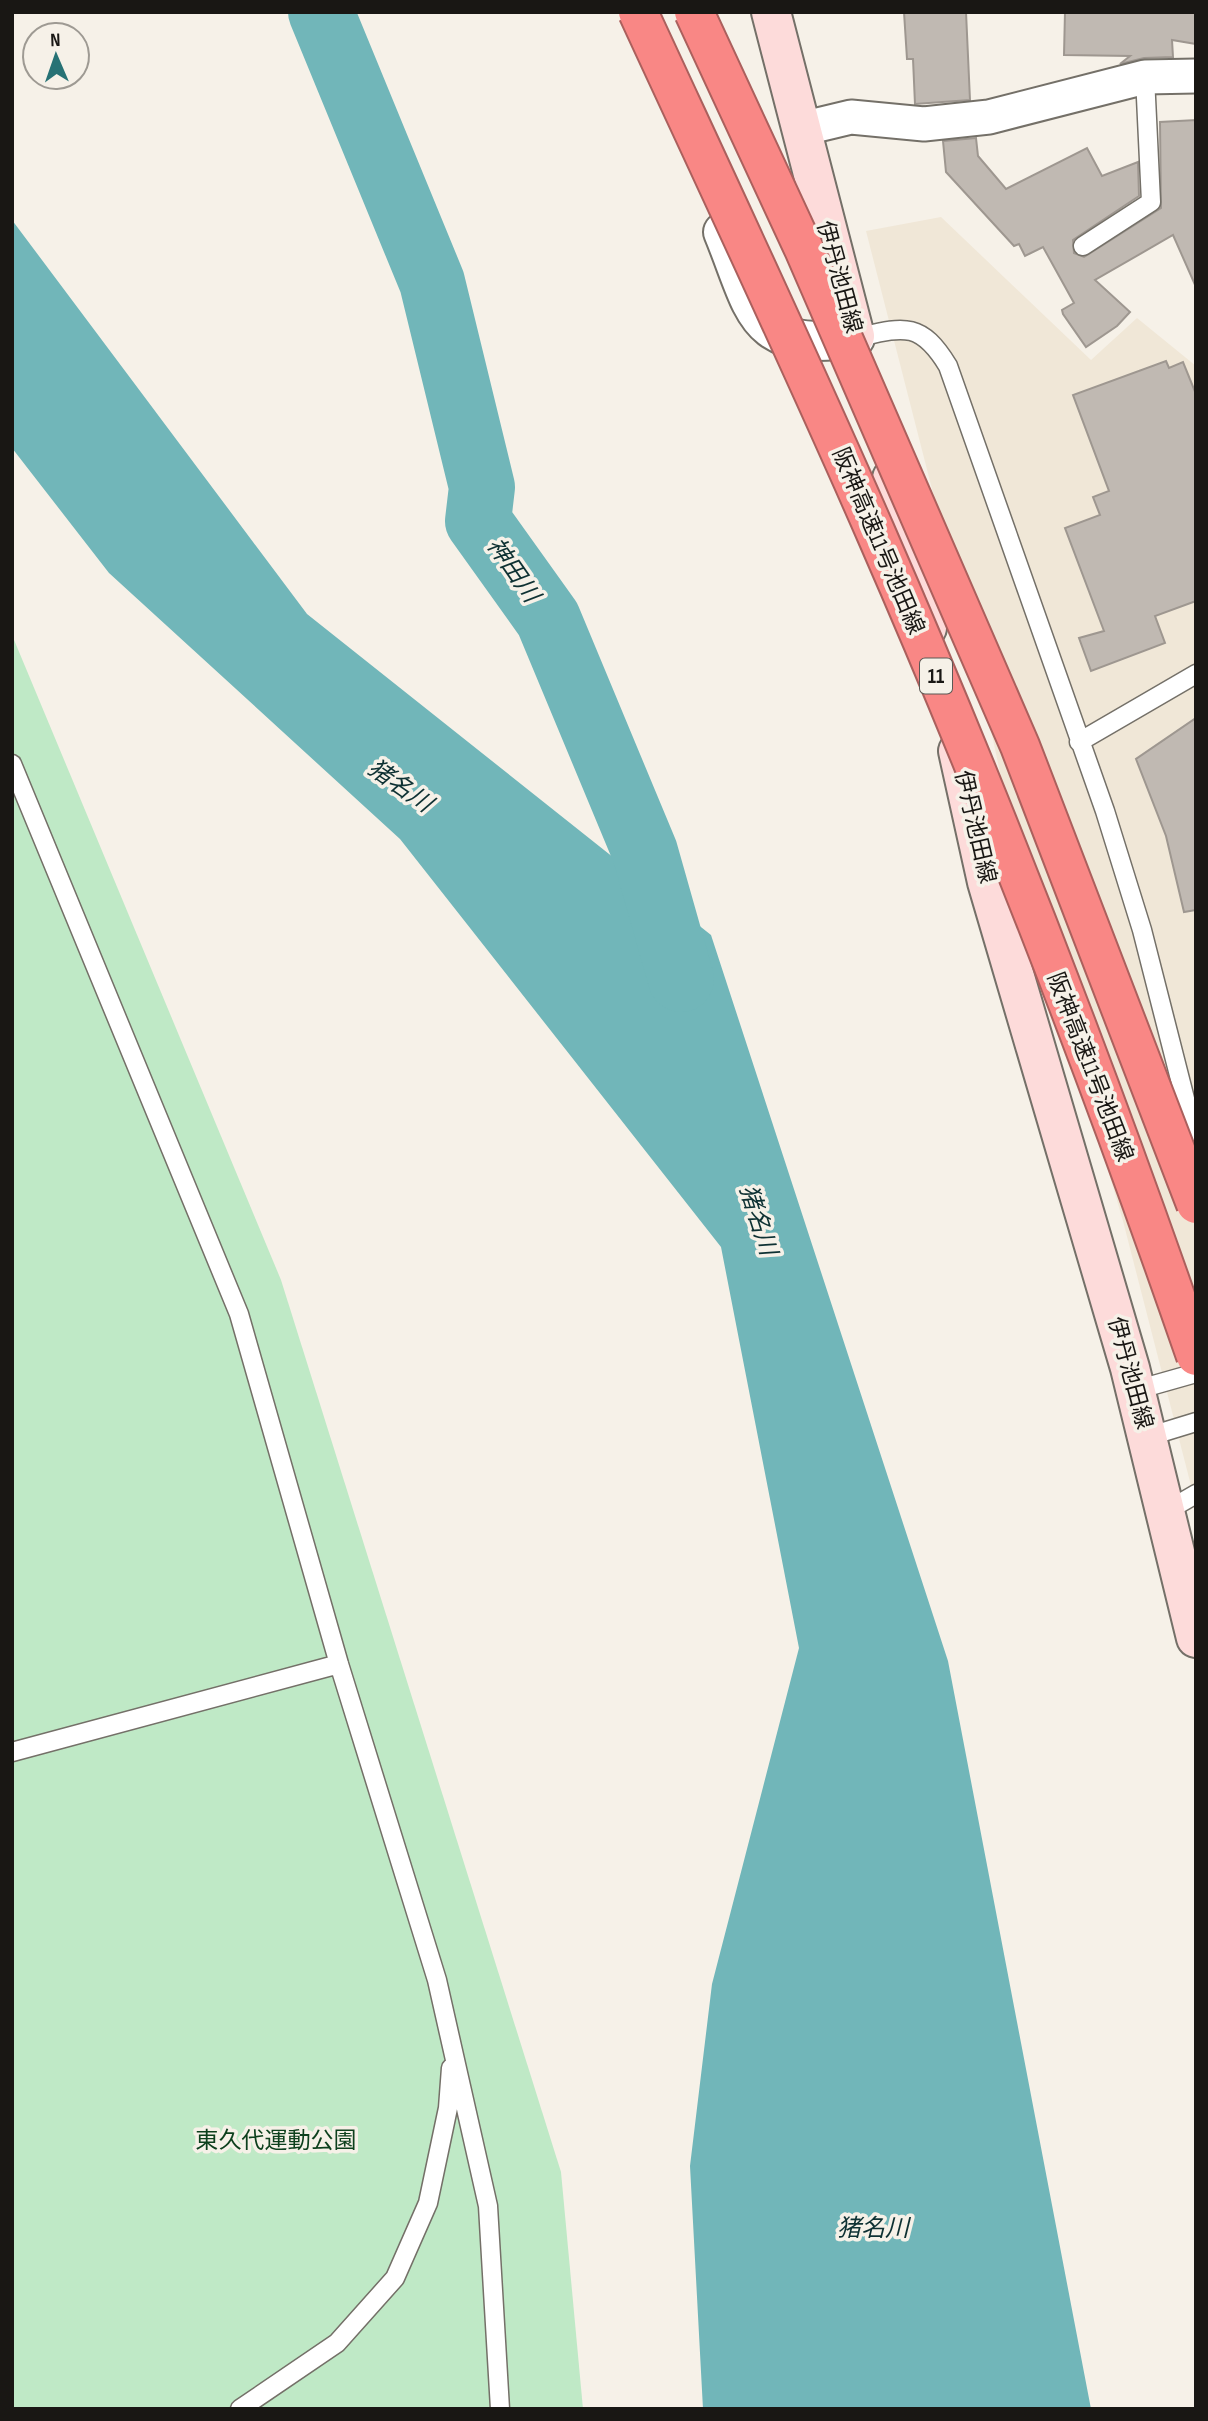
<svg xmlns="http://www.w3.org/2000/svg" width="1208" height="2421" font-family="'Sofia Sans Condensed','Noto Sans JP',sans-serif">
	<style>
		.built { fill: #f0e7d7 }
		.green { fill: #bfe9c6 }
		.water { fill: #71b6b9 }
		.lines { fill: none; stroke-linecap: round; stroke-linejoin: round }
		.river { stroke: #71b6b9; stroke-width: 66 }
		.building { fill: #c0b9b2; stroke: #9e9790; stroke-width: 2 }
		.service-casing { stroke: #747068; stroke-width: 21 }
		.minor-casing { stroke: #747068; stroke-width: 37 }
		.tertiary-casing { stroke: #747068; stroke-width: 42 }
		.secondary-casing { stroke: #747068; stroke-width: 42 }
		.service { stroke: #fff; stroke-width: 18 }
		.minor { stroke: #fff; stroke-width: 33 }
		.tertiary { stroke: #fff; stroke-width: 38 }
		.secondary { stroke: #fddbda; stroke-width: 38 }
		.motorway-bridge-casing { stroke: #ab605d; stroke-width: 42; stroke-linecap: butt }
		.motorway-bridge { stroke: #f98785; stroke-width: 38 }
		.labels { text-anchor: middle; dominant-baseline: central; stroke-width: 7; stroke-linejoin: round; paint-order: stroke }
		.shield { fill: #f6f1e8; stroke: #5b5854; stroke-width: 2 }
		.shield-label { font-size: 21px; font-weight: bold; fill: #191714 }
		.street-label { font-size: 23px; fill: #191714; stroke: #f6f1e8 }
		.park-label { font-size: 23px; fill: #0d401d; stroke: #f6f1e8 }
		.water-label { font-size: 24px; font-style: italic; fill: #0e3133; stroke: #f6f1e8 }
	</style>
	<rect width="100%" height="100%" fill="#f6f1e8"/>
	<path class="built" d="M 941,217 L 1091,360 L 1137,318 L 1196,366 L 1196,1505 L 1123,1221 L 1022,876 L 978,669 L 866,231 Z"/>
	<path class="green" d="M 12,635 L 281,1280 L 561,2172 L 583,2409 L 12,2409 Z"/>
	<path class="water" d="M 12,220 L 307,614 L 711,935 L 948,1661 L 1091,2409 L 703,2409 L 690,2166 L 712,1984 L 799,1648 L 721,1247 L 400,839 L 109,573 L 12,448 Z"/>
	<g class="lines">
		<path class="river" d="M 321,12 L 432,282 L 482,487 L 478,521 L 548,619 L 645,852 L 681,979"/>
	</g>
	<path class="building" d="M 904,12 L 966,12 L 970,100 L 915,104 L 913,59 L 907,59 Z
		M 1065,12 L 1196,12 L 1196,44 L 1172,40 L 1173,57 L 1144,58 L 1120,64 L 1130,56 L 1064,55 Z
		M 1196,120 L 1196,287 L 1173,235 L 1095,280 L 1130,312 L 1117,326 L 1086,347 L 1063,314 L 1062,310 L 1074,303 L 1043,247 L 1025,256 L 1019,244 L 1014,246 L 946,172 L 943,141 L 976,138 L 978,156 L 1006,189 L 1087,148 L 1102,176 L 1138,162 L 1139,196 L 1073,240 L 1074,253 L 1084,257 L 1161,208 L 1160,122 Z
		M 1166,361 L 1169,368 L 1183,362 L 1196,394 L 1196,601 L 1155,616 L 1165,643 L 1091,671 L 1079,638 L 1104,631 L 1065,528 L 1100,515 L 1093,497 L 1109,491 L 1073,395 Z
		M 1196,718 L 1196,910 L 1184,912 L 1166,836 L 1136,759 Z"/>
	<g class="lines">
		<defs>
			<path id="service" d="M 1083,246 L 1151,202 L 1145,77
				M 855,338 C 903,327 920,320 948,366 L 1105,811 L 1142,930 L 1196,1142
				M 1079,742 L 1196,674
				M 12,764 L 239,1314 L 339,1664 L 437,1980 L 488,2206 L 500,2409
				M 1136,1390 L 1196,1373
				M 1147,1437 L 1196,1422
				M 1165,1512 L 1196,1494
				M 12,1752 L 339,1664
				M 240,2409 L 337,2343 L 395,2278 L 428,2203 L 448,2108 L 451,2068"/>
			<path id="minor" d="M 801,129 L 851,117 L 924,124 L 989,117 L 1145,77 L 1196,76"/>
			<path id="tertiary" d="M 723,232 C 756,312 752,353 855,338"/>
			<path id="secondary" d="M 771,12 L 855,336
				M 892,478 L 927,628
				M 958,751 L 987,882 L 1130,1368 L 1196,1638"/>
		</defs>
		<use href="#service" class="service-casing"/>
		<use href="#minor" class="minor-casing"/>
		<use href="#tertiary" class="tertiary-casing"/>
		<use href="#secondary" class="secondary-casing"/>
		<use href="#service" class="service"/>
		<use href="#minor" class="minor"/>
		<use href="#tertiary" class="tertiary"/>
		<use href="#secondary" class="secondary"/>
		<defs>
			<path id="motorway-bridge" d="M 638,12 C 718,185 799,357 875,531 C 993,801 1100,1078 1196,1356
				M 694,12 L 804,249 L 1020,746 L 1196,1204"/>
		</defs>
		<use href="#motorway-bridge" class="motorway-bridge-casing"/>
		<use href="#motorway-bridge" class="motorway-bridge"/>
	</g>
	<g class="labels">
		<rect class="shield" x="920" y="658.5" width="32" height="35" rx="5"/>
		<g class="shield-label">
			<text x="936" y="676">11</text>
		</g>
		<g class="street-label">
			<text transform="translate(839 277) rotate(75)">伊丹池田線</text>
			<text transform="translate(878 541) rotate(67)">阪神高速11号池田線</text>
			<text transform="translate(975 827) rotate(77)">伊丹池田線</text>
			<text transform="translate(1090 1067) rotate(69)">阪神高速11号池田線</text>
			<text transform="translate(1130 1373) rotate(75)">伊丹池田線</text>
		</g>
		<g class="park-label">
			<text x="276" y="2141">東久代運動公園</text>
		</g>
		<g class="water-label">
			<text transform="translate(513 570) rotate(55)">神田川</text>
			<text transform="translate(400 786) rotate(35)">猪名川</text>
			<text transform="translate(758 1220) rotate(72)">猪名川</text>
			<text x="873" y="2228">猪名川</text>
		</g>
	</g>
	<rect width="1208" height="2421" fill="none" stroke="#191714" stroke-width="28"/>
	<g transform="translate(56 56) rotate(358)"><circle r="33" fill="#f6f1e8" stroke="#9e9a93" stroke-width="2"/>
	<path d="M0-5L12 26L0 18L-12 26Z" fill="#277275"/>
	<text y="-10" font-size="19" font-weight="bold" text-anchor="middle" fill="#191714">N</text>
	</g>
</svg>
